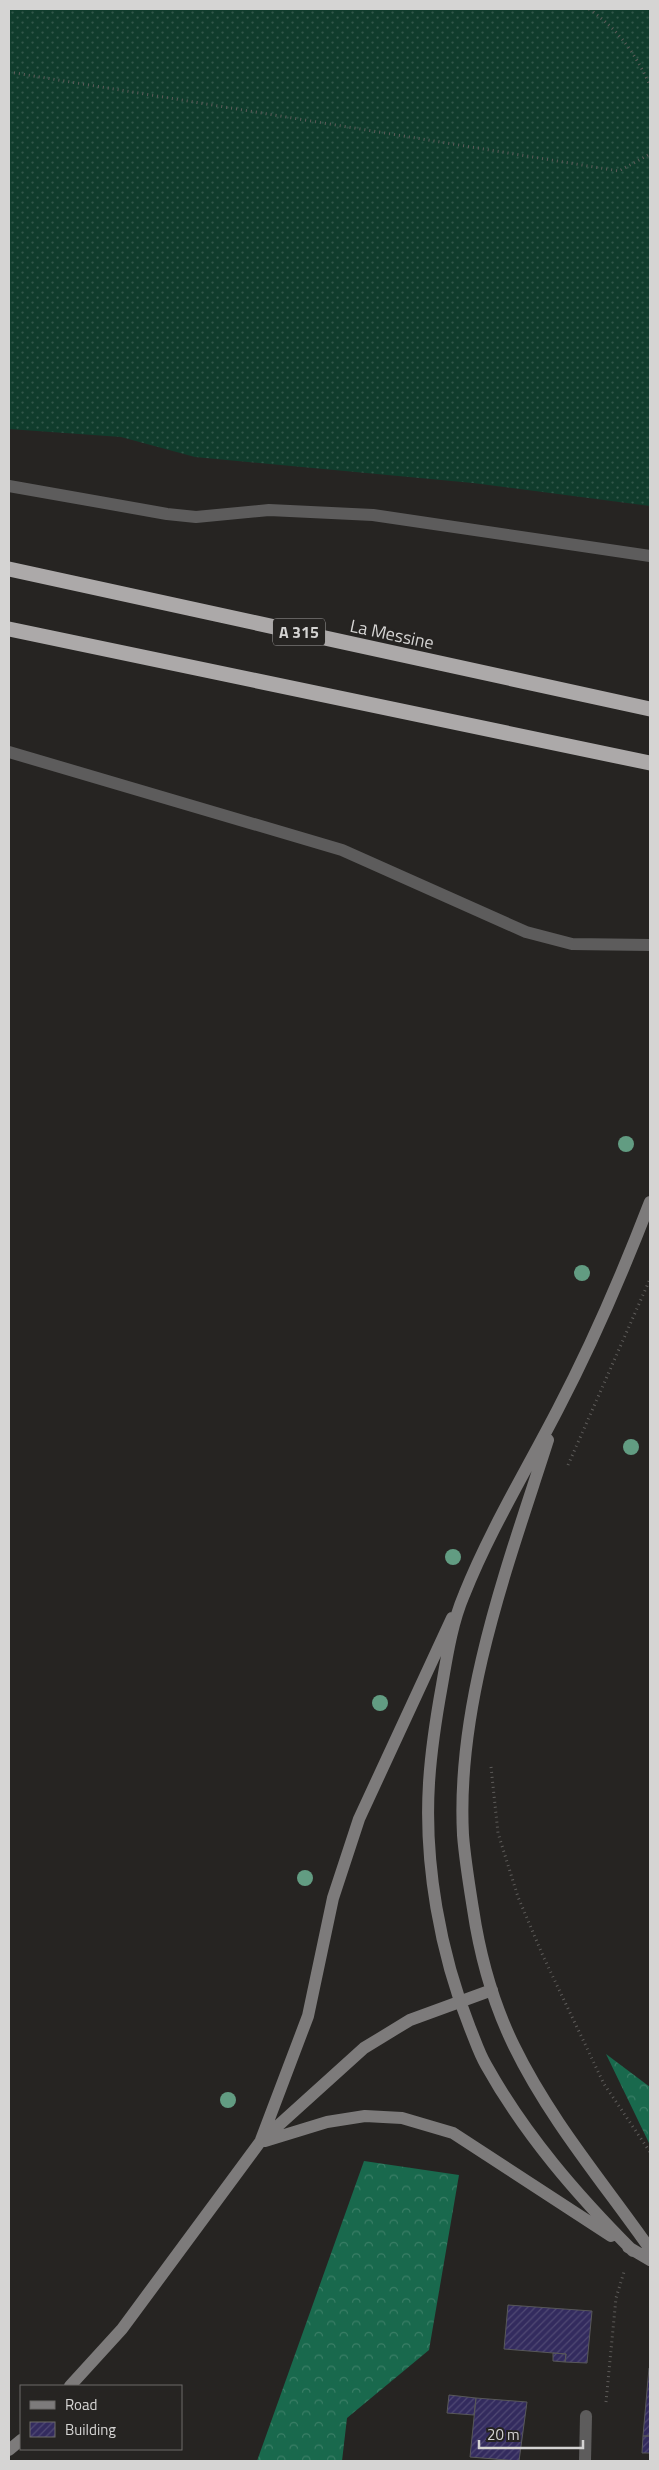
<svg xmlns="http://www.w3.org/2000/svg" width="659" height="2470" font-family="'Titillium Web',sans-serif">
	<style>
		.grass { fill: url(#grass-dots) }
		.forest { fill: url(#forest-crowns) }
		.building { fill: url(#building-hatch); stroke: #58585a }
		.lines { fill: none; stroke-linecap: round; stroke-linejoin: round }
		.path { stroke: #5e5c5a; stroke-width: 3; stroke-dasharray: 1 4; stroke-linecap: butt }
		.service { stroke: #5d5c5c; stroke-width: 12 }
		.minor { stroke: #5d5c5c; stroke-width: 12 }
		.secondary { stroke: #7d7b7b; stroke-width: 12 }
		.motorway { stroke: #aca9a9; stroke-width: 15 }
		.tree { fill: #629c82 }
		.labels { text-anchor: middle; dominant-baseline: central; stroke-width: 4.5; stroke-linejoin: round; paint-order: stroke }
		.shield { fill: #262422; stroke: #a09f9e; stroke-width: 1 }
		.shield-label { font-size: 16px; font-weight: bold; fill: #d5d4d3 }
		.street-label { font-size: 18px; fill: #d5d4d3; stroke: #262422 }
	</style>
	<defs>
		<pattern id="grass-dots" width="8" height="8" patternUnits="userSpaceOnUse" patternTransform="scale(1.25)"><rect width="8" height="8" fill="#103c2c"/><path d="M2 2h.1M6 6h.1" fill="none" stroke="#32574a" stroke-width="1.8" stroke-linecap="round"/></pattern>
		<pattern id="forest-crowns" width="20" height="18" patternUnits="userSpaceOnUse" patternTransform="scale(1.25)"><rect width="20" height="18" fill="#19694d"/><path d="M2 6a3 3 0 1 1 6 0M12 15a3 3 0 1 1 6 0" fill="none" stroke="#3a7e66"/></pattern>
		<pattern id="building-hatch" width="6" height="6" patternUnits="userSpaceOnUse" patternTransform="scale(1.25)"><rect width="6" height="6" fill="#332b5e"/><path d="M-1 1l2-2M0 6l6-6M5 7l2-2" fill="none" stroke="#504974"/></pattern>
	</defs>
	<rect width="100%" height="100%" fill="#262422"/>
	<path class="grass" d="M 9,9 L 650,9 L 650,506 L 473,483 L 195,457 L 121,437 L 9,429 Z"/>
	<path class="forest" d="M 606,2054 L 650,2087 L 650,2144 L 649,2143 Z
		M 364,2161 L 459,2175 L 429,2350 L 347,2418 L 342,2461 L 257,2461 Z"/>
	<path class="building" d="M 508,2305 L 592,2311 L 587,2363 L 565,2362 L 566,2354 L 504,2349 Z
		M 553,2353 L 566,2354 L 565,2362 L 553,2361 Z
		M 649,2368 L 650,2368 L 650,2436 L 643,2436 Z
		M 449,2395 L 476,2398 L 474,2415 L 447,2413 Z
		M 476,2398 L 527,2402 L 519,2461 L 470,2457 Z
		M 643,2436 L 650,2436 L 650,2453 L 642,2453 Z"/>
	<g class="lines">
		<path class="path" d="M 589,9 C 620,31 634,52 650,85
			M 9,72 L 619,171 L 650,154
			M 568,1465 L 650,1279
			M 491,1767 L 498,1833 L 518,1897 L 543,1956 L 604,2084 L 650,2152
			M 606,2402 L 616,2298 L 624,2272"/>
		<path class="service" d="M 9,486 L 167,514 L 196,517 L 269,510 L 373,515 L 650,556
			M 9,752 L 342,850 L 526,932 L 572,944 L 650,945"/>
		<path class="minor" d="M 585,2461 L 586,2416"/>
		<path class="secondary" d="M 548,1440 C 508,1565 456,1702 463,1835 C 465,1860 469,1884 473,1909 C 480,1956 493,2003 514,2046 C 550,2120 603,2182 650,2249
			M 261,2140 L 308,2016 L 333,1898 L 359,1819 L 452,1618
			M 265,2141 L 327,2122 L 365,2116 L 402,2118 L 453,2133 L 611,2236
			M 628,2247 L 650,2260
			M 633,2251 C 577,2195 525,2135 486,2065 C 479,2053 475,2040 470,2028 C 440,1953 424,1863 429,1783 C 431,1750 436,1718 442,1685 C 447,1656 452,1623 464,1595 C 490,1530 526,1471 558,1409 C 593,1342 623,1272 650,1202
			M 70,2386 L 122,2329 L 260,2142 L 364,2048 L 410,2020 L 492,1990
			M 9,2450 L 21,2440"/>
		<path class="motorway" d="M 9,569 L 650,709
			M 9,629 L 650,763"/>
	</g>
	<g class="tree">
		<circle cx="626" cy="1144" r="8"/>
		<circle cx="582" cy="1273" r="8"/>
		<circle cx="631" cy="1447" r="8"/>
		<circle cx="453" cy="1557" r="8"/>
		<circle cx="380" cy="1703" r="8"/>
		<circle cx="305" cy="1878" r="8"/>
		<circle cx="228" cy="2100" r="8"/>
	</g>
	<g class="labels">
		<rect class="shield" x="273" y="618.5" width="52" height="27" rx="4"/>
		<g class="shield-label">
			<text x="299" y="632">A 315</text>
		</g>
		<g class="street-label">
			<text transform="translate(392 634) rotate(12)">La Messine</text>
		</g>
	</g>
	<rect width="659" height="2470" fill="none" stroke="#d5d4d3" stroke-width="20"/>
	<rect x="20" y="2385" width="162" height="65" fill="#262422" stroke="#6c6a69"/>
	<rect x="30" y="2401" width="25" height="8" fill="#7d7b7b" stroke="#6c6a69"/>
	<text x="65" y="2410" font-size="15" fill="#d5d4d3">Road</text>
	<rect x="30" y="2422" width="25" height="15" fill="url(#building-hatch)" stroke="#6c6a69"/>
	<text x="65" y="2435" font-size="15" fill="#d5d4d3">Building</text>
	<path d="M479 2440v8h104v-8" fill="none" stroke="#d5d4d3" stroke-width="2.5"/>
	<text x="487" y="2440" font-size="15" fill="#d5d4d3" stroke="#262422" stroke-width="4" paint-order="stroke">20 m</text>
</svg>
